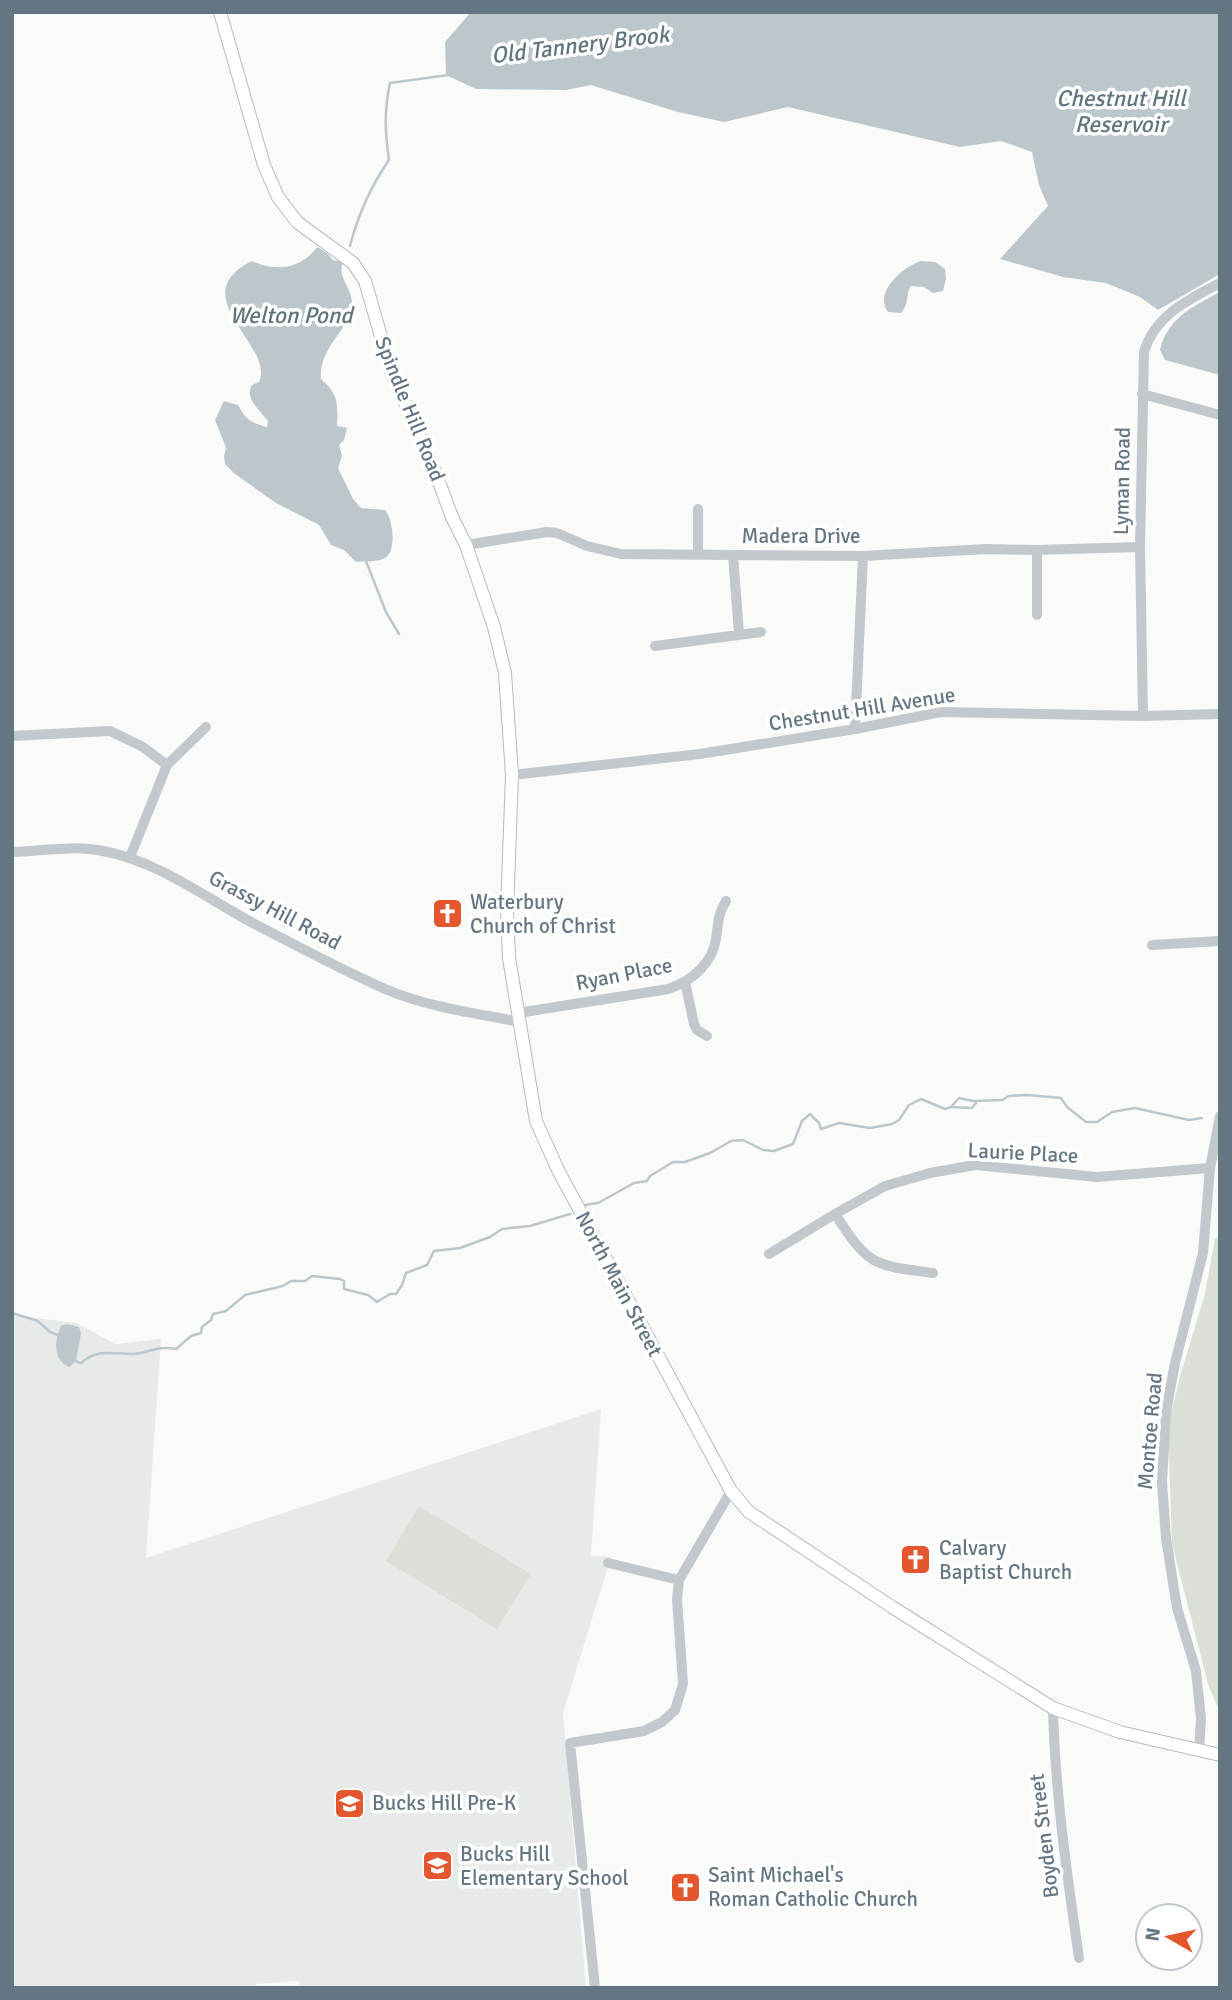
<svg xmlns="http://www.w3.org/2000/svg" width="1232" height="2000" font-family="Signika,sans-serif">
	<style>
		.built { fill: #e8e9e9 }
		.green { fill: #dadfd7 }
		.water { fill: #bbc7cb }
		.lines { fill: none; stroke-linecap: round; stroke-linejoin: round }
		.stream { stroke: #bbc7cb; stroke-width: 2.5 }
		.major-casing { stroke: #b5babe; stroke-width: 14 }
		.minor { stroke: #c3c8cc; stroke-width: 10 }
		.major { stroke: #fff; stroke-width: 12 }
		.labels { text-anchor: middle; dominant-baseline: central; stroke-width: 7; stroke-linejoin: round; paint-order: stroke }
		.street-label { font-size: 21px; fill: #657683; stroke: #fff }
		.poi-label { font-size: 21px; fill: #657683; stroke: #fff; text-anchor: start }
		.water-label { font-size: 23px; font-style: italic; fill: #60757c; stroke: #fff }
	</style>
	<rect width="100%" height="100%" fill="#fafaf8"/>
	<path class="built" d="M 12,1315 L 76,1323 L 116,1344 L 161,1339 L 146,1558 L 601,1409 L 591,1556 L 611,1557 L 563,1713 L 586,1988 L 299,1988 L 299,1981 L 256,1984 L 256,1988 L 12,1988 Z"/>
	<path class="green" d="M 1220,1237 L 1220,1713 L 1208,1684 L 1172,1544 L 1168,1425 L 1181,1373 L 1205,1294 L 1215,1239 Z
		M 419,1506 L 531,1574 L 497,1629 L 386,1561 Z"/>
	<path class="water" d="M 471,12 L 1220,12 L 1220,274 L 1158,310 L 1140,297 L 1106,283 L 1063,277 L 1000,259 L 1048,206 L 1039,185 L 1032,152 L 1001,141 L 960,147 L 788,107 L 724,122 L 678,112 L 591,85 L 566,90 L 476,89 L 446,75 L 445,42 Z
		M 317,247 L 327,253 L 333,260 L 343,262 C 336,276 353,289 352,304 C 352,328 318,347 321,379 C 338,394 338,403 337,426 L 347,428 L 344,440 L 339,445 L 342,456 L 338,468 L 353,499 L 361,508 L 385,510 C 393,519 397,551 385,558 C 378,562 364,561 356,562 L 344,550 L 331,545 L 319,525 L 276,503 L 235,474 L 225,464 L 224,456 L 226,448 L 215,420 L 224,401 L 238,405 C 247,421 250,422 267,427 L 268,421 C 260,410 244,399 252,385 L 259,382 C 276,346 181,296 252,261 C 276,272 301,269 317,247 Z
		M 921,261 L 935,262 L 945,269 L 946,279 L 943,291 L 933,293 L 924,287 L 911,286 C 905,294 910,303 901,313 L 888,312 C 873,292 904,266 921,261 Z
		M 1220,292 L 1220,375 L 1165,360 L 1160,350 C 1167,318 1194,306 1220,292 Z
		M 67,1324 L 79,1327 L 81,1333 L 76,1361 L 69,1367 C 53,1360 54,1340 61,1326 Z"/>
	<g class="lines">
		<path class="stream" d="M 350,246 C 358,215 371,186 389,160 C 385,133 384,110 390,83 L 448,75
			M 366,561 L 386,612 L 399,634
			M 951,1107 L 972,1108 L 976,1103
			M 585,1205 L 598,1203 L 634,1183 L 647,1181 L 650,1176 L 673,1162 L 685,1162 L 710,1153 L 731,1141 L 743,1140 L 763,1150 L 774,1151 L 793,1144 L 802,1121 L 810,1114 L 819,1123 L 821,1129 L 839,1123 L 870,1128 L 892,1124 L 899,1120 L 909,1105 L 921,1099 L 945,1109 L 951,1107 L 959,1098 L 973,1101 L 1002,1100 L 1009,1096 L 1027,1095 L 1061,1098 L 1067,1107 L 1086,1122 L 1097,1122 L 1112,1112 L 1135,1108 L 1189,1120 L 1202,1118
			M 12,1313 L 38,1321 L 50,1332 L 58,1335
			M 75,1361 L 81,1363 C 98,1348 112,1354 133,1354 C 150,1353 156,1345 176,1349 L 191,1336 L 201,1333 L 202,1327 L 211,1320 L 213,1314 L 226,1311 L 245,1295 L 283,1286 L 291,1281 L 305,1281 L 312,1276 L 340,1279 L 344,1281 L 344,1289 L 368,1295 L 377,1302 L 390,1294 L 396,1294 L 402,1285 L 406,1273 L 427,1265 L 434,1251 L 460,1248 L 490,1237 L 502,1229 L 530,1226 L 570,1214"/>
		<defs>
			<path id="major" d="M 220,12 L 264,165 L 278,197 L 297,222 L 353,263 L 365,281 L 391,371 L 436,474 L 452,517 L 466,545 L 494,627 L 505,673 L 512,775 L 507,911 L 509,958 L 536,1121 L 558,1170 L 731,1491 L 749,1512 L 892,1607 L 1053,1708 L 1120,1732 L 1220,1755"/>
		</defs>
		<use href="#major" class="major-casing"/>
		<path class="minor" d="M 1142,394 L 1220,415
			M 466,545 L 547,532 L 557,533 L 587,546 L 621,554 L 863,556 L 986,549 L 1037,550 L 1140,547
			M 1037,550 L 1037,615
			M 698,554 L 698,509
			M 733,555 L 739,634
			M 655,646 L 761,632
			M 1143,716 L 1140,547 L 1144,352 C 1155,315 1188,300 1220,283
			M 855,729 L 863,556
			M 12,736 L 110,731 L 143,747 L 167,765
			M 512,775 L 700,754 L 855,729 L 941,712 L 1143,716 L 1220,714
			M 12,852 C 42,851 74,845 103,851 C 157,861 203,896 251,922 C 295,945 340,969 385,989 C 427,1007 475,1013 520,1022
			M 130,857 L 167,765 L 206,727
			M 1152,945 L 1220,941
			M 685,982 L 694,1024 L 697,1030 L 707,1036
			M 518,1013 L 668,989 C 692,981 712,964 716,939 C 718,925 718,913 726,901
			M 835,1214 C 869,1266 872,1265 933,1273
			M 769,1254 L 835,1214 L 885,1186 L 930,1173 L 975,1165 L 1097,1177 L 1210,1168
			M 608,1563 L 679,1580
			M 1053,1708 C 1055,1792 1067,1875 1079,1958
			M 1199,1751 L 1201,1719 L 1196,1671 L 1177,1608 L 1166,1538 L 1162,1482 L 1166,1412 L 1175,1363 L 1203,1253 L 1210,1168 L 1220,1116
			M 595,1988 L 570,1743 L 644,1731 L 662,1722 L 675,1710 L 683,1684 L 677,1599 L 679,1580 L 731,1491"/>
		<use href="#major" class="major"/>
	</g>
	<defs>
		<symbol id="church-square" viewBox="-11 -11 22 22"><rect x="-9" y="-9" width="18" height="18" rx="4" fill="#e4572e" stroke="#fff"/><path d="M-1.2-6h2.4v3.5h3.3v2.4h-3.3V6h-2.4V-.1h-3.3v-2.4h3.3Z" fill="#fff"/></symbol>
		<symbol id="school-square" viewBox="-11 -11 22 22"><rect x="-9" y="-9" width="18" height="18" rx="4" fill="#e4572e" stroke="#fff"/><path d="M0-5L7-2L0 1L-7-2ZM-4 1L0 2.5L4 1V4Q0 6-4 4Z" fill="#fff"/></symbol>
	</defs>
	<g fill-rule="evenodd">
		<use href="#church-square" x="430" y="896" width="35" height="35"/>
		<use href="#church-square" x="898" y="1542" width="35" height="35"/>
		<use href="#school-square" x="332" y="1786" width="35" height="35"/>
		<use href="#school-square" x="420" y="1848" width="35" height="35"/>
		<use href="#church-square" x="668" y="1870" width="35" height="35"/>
	</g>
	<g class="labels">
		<g class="street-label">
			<text transform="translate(410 409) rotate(68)">Spindle Hill Road</text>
			<text transform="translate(1122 481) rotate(-89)">Lyman Road</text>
			<text x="801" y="536">Madera Drive</text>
			<text transform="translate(862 709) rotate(-9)">Chestnut Hill Avenue</text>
			<text transform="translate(275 910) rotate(28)">Grassy Hill Road</text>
			<text transform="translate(624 974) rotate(-11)">Ryan Place</text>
			<text transform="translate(1023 1153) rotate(3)">Laurie Place</text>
			<text transform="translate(619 1284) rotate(62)">North Main Street</text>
			<text transform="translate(1150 1431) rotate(-85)">Montoe Road</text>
			<text transform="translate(1044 1836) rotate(-97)">Boyden Street</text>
		</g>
		<g class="poi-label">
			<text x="470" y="902">Waterbury<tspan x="470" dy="24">Church of Christ</tspan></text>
			<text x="939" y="1548">Calvary<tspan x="939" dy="24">Baptist Church</tspan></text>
			<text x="372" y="1803">Bucks Hill Pre-K</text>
			<text x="460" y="1854">Bucks Hill<tspan x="460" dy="24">Elementary School</tspan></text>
			<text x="708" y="1875">Saint Michael's<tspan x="708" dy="24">Roman Catholic Church</tspan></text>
		</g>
		<g class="water-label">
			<text transform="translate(580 45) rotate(-7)">Old Tannery Brook</text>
			<text x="1121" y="98">Chestnut Hill<tspan x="1121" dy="26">Reservoir</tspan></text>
			<text x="291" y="315">Welton Pond</text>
		</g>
	</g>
	<rect width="1232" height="2000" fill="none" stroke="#657683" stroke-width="28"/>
	<g transform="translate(1169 1937) rotate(279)"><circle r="33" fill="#ffffff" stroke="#c1c8cd" stroke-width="2"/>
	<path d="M0-5L12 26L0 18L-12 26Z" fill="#e4572e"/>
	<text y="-10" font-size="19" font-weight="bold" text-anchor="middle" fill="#657683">N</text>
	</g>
</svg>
